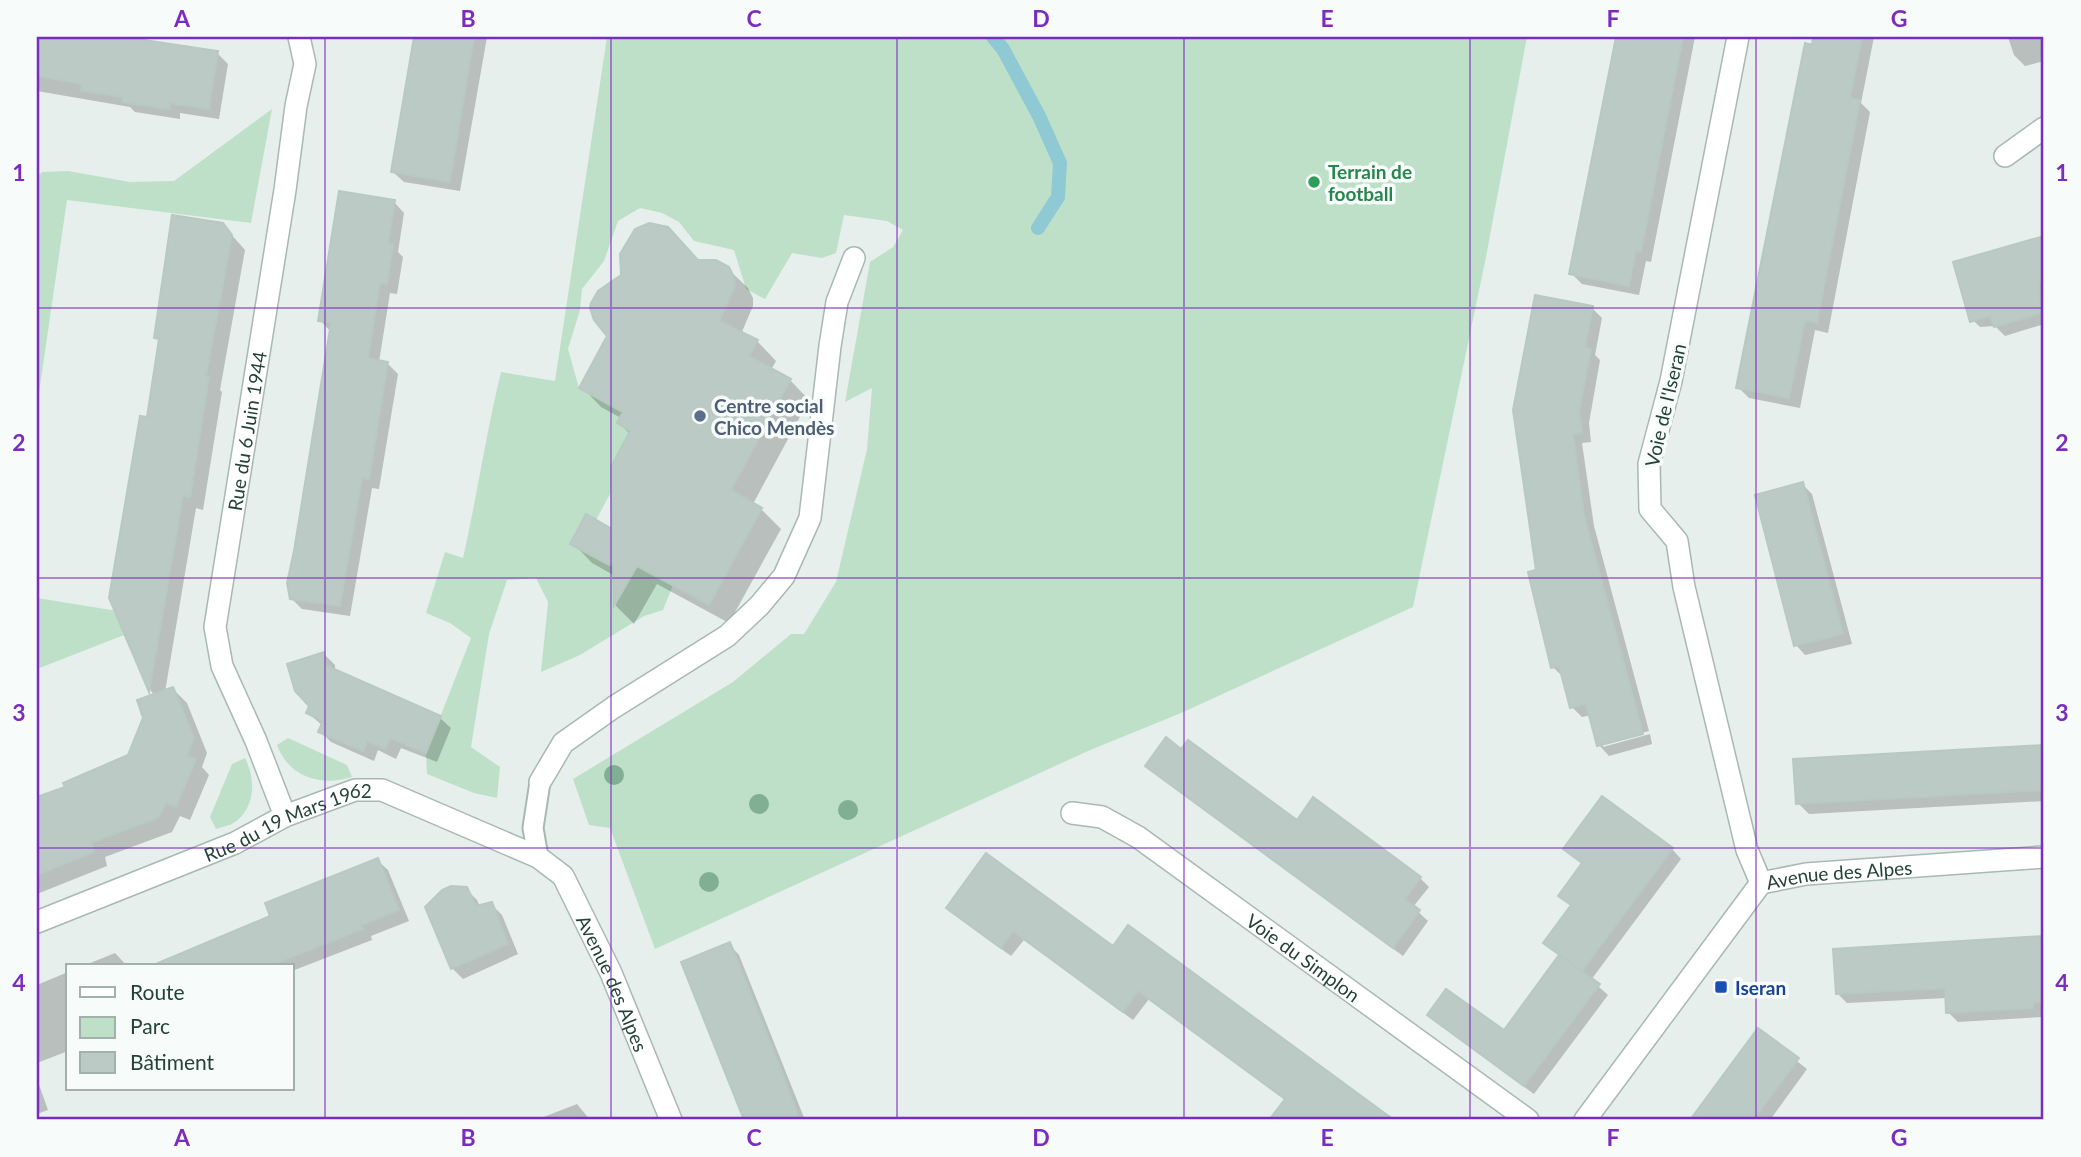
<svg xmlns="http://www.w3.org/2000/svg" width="2081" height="1157" font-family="Lato,sans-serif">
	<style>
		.green { fill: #bfe0c8 }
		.shadow { fill: #0003 }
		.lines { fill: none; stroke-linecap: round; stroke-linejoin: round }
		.stream { stroke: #8ec9d4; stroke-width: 14 }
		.building { fill: #bbcac4; stroke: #b8c9c2; stroke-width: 2 }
		.service-casing { stroke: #a8b8b2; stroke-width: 23 }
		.minor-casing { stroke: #a8b8b2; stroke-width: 24 }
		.service { stroke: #fff; stroke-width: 19 }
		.minor { stroke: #fff; stroke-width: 21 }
		.tree { fill: #80af93 }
		.grid { fill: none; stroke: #7b2cbf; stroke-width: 2; stroke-opacity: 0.55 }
		.leisure-dot { fill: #2e9e5b; stroke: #f7fbf9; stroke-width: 2.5 }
		.service-dot { fill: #5c6f8a; stroke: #f7fbf9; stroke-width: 2.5 }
		.transit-dot { fill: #1a4fb4; stroke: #f7fbf9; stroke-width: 2.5 }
		.labels { text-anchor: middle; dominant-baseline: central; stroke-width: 7; stroke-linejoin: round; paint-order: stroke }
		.leisure-label { font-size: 19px; font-weight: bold; fill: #27864d; stroke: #f7fbf9; text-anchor: start }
		.service-label { font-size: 19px; font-weight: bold; fill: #4e5e75; stroke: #f7fbf9; text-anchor: start }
		.street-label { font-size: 19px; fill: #24423a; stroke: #f7fbf9 }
		.transit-label { font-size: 19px; font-weight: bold; fill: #164399; stroke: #f7fbf9; text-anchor: start }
		.neatline { fill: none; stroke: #7b2cbf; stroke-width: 2.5 }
		.grid-label { font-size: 23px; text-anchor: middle; font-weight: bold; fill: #7b2cbf }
	</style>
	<rect width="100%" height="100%" fill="#e6efeb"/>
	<path class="green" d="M 607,37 L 1527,37 L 1486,257 L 1413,607 L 1181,713 L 1088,751 L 655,949 L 610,828 L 589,825 L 573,779 L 733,682 L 791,634 L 804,634 L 836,582 L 867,449 L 872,388 L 845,402 L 870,262 L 893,247 L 903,230 L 887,221 L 844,215 L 836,253 L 822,258 L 792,253 L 765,299 L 746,289 L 734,250 L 694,241 L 679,222 L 662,213 L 640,208 L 618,221 L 604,261 L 582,289 L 580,310 L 568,349 L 579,388 L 637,420 L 611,467 L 611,475 L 616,483 L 596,520 L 587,514 L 571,544 L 609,565 L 632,575 L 637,566 L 673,585 L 663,610 L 644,616 L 580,655 L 541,672 L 548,602 L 536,578 L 507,580 L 489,634 L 471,747 L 500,767 L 497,798 L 474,793 L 427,774 L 426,753 L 471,638 L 450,623 L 426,613 L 445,552 L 463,558 C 477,496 486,434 501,372 L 555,381 Z
		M 272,109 L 251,223 L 67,200 L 37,407 L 37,177 L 42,172 L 68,171 L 130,182 L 174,181 Z
		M 37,598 L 161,618 L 158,644 L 133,655 L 124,635 L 37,669 Z
		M 288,738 L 347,765 L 352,777 C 320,787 289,777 277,745 Z
		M 245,758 C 256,779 256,810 232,824 C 228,826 221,827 216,829 L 210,817 L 232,764 Z"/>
	<path class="shadow" d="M 37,37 L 110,37 L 217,53 L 228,64 L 219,119 L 180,113 L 180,119 L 135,112 L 130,107 L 37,91 Z
		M 416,37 L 487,37 L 460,191 L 404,182 L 393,172 Z
		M 1629,37 L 1695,37 L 1651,262 L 1646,261 L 1639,295 L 1582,284 L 1571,273 Z
		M 1814,37 L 1874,37 L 1861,103 L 1870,112 L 1828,333 L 1815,330 L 1800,408 L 1749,398 L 1738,387 Z
		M 2008,37 L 2044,37 L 2044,61 L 2025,66 L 2014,55 Z
		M 394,202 L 404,213 L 398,252 L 403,257 L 397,294 L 390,293 L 379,362 L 387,363 L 398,374 L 379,489 L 372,488 L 350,616 L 302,609 L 291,598 L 296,551 L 331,332 L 320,320 Z
		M 222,224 L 245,250 L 220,390 L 222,392 L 203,510 L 196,508 L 165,692 L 173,689 L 187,703 L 207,753 L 202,767 L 209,775 L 190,820 L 180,816 L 172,832 L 105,857 L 107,866 L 37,894 L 37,799 L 67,788 L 129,757 L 155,696 L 151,691 L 110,598 L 148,419 L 160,342 L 156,337 Z
		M 2044,238 L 2044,324 L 2005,336 L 1995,326 L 1980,327 L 1970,317 L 1955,264 Z
		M 699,262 L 727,268 L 748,288 L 753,298 L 753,306 L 741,334 L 757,341 L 776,361 L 771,370 L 790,380 L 809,400 L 753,504 L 761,509 L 781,529 L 729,623 L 657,584 L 634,624 L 616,606 L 615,576 L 592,563 L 573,543 L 614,532 L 631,435 L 619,423 L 621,418 L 601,407 L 582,387 Z
		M 1592,308 L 1602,318 L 1595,355 L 1600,360 L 1589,423 L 1591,442 L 1582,443 L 1594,526 L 1649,731 L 1603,743 L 1603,747 L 1650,734 L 1652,744 L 1609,756 L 1599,745 L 1591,715 L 1582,717 L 1572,707 L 1563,677 L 1553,667 L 1538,571 Z
		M 1802,484 L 1812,494 L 1852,644 L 1805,655 L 1796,645 Z
		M 324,654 L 335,665 L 335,671 L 440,718 L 451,728 L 437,762 L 401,748 L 396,759 L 378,750 L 374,761 L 331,742 L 320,731 L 323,726 L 308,713 Z
		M 2044,747 L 2044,801 L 1809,814 L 1798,803 L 1795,760 Z
		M 1182,751 L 1298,822 L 1420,878 L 1429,887 L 1413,907 L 1428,921 L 1403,956 L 1157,774 Z
		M 1565,848 L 1672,849 L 1681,859 L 1591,980 L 1608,995 L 1534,1094 L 1439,1024 L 1430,1015 L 1505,1033 L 1561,956 L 1545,943 L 1572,906 L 1561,895 L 1584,865 Z
		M 377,860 L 388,870 L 409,921 L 371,936 L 372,940 L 292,971 L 292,966 L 155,966 L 272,917 Z
		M 466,889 L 477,900 L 480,907 L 491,904 L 502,915 L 518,954 L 463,979 L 452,968 Z
		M 948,908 L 1113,948 L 1128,927 L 1391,1120 L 1272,1120 L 1287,1100 L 1149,999 L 1133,1020 L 1024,940 L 1011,956 L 958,917 Z
		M 2044,938 L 2044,1011 L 2042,1011 L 2042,1017 L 1958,1022 L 1948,1012 L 1947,998 L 1847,1003 L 1838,994 L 1835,951 Z
		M 729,944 L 739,955 L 805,1120 L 746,1120 L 683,963 Z
		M 115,953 L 127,966 L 83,966 Z
		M 68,972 L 68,1051 L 37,1063 L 37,985 Z
		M 1758,1031 L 1807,1069 L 1770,1120 L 1693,1120 Z
		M 37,1079 L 48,1110 L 37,1114 Z
		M 577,1104 L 590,1120 L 536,1120 Z"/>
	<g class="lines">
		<path class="stream" d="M 993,37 L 1003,49 L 1039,116 L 1060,163 L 1058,197 L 1038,228"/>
	</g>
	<path class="building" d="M 37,37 L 124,37 L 218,51 L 209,109 L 170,103 L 169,109 L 122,102 L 123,97 L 81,91 L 82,84 L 37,76 Z
		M 414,37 L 474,37 L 450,182 L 391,172 Z
		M 1616,37 L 1683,37 L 1641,252 L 1636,251 L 1629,286 L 1569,274 Z
		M 1813,37 L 1862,37 L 1850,98 L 1860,100 L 1817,323 L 1805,320 L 1789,398 L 1736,388 L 1805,43 L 1812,45 Z
		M 339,191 L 395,200 L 388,244 L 393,244 L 387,284 L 380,283 L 368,358 L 388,362 L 369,479 L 362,478 L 340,606 L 290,599 L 287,583 L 294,551 L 331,323 L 318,321 Z
		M 172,215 L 223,223 L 232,235 L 206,376 L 209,377 L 190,497 L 183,496 L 149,692 L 109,598 L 140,416 L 147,417 L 159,339 L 154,338 Z
		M 649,223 L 668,227 L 698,260 L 716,260 L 729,267 L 734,277 L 735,286 L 719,321 L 758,340 L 749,356 L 791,379 L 731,490 L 762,508 L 709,605 L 637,566 L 614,606 L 613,558 L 609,565 L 570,544 L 586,514 L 612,529 L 611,467 L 630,431 L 617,423 L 623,412 L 579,388 L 607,336 L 594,320 L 590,308 L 591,303 L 598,291 L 621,275 L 620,254 L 635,229 Z
		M 2044,236 L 2044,282 L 2039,284 L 2041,313 L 1994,327 L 1990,316 L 1970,322 L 1953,262 Z
		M 1535,295 L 1593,306 L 1585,347 L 1591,349 L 1579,412 L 1582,433 L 1573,434 L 1584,515 L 1643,734 L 1597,746 L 1586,704 L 1570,708 L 1559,666 L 1551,668 L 1528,572 L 1536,570 L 1513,410 Z
		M 1803,482 L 1843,634 L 1794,646 L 1755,495 Z
		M 324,652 L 325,665 L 441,716 L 426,753 L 390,738 L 385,749 L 367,741 L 363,751 L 318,732 L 323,721 L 306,713 L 309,706 L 295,691 L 287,664 Z
		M 173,687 L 194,738 L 187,756 L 196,759 L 176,807 L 166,803 L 158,818 L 92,842 L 94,852 L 37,875 L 37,797 L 65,787 L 63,783 L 128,755 L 143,718 L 137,700 Z
		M 1166,737 L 1181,749 L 1188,740 L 1297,820 L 1313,797 L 1421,877 L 1405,899 L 1420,910 L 1393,948 L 1145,766 Z
		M 2044,745 L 2044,790 L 1796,804 L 1793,759 Z
		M 1602,796 L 1673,848 L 1582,971 L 1543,943 L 1571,905 L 1558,896 L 1582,863 L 1563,849 Z
		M 986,853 L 1113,946 L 1128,925 L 1394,1120 L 1269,1120 L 1285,1099 L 1138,991 L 1123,1012 L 1013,931 L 1001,948 L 946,908 Z
		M 378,858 L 399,910 L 361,925 L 363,929 L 269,966 L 151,966 L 270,916 L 265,903 Z
		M 451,886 L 467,887 L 476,906 L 492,902 L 508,944 L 451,969 L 425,907 L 442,890 Z
		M 2044,936 L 2044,1002 L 2033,1002 L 2033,1008 L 1946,1013 L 1945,988 L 1836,994 L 1833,949 Z
		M 730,942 L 781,1070 L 800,1120 L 744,1120 L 681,962 Z
		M 1559,955 L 1600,984 L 1524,1086 L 1427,1015 L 1446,989 L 1504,1030 Z
		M 1758,1028 L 1799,1058 L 1753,1120 L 1690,1120 Z"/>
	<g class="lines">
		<defs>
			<path id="service" d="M 538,857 L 533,828 L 540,782"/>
			<g id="minor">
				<path d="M 1738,37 L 1671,381 L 1649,464 L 1650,509 L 1677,541 L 1684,587 L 1747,850 L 1761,883"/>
				<path d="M 2005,156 L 2044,128"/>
				<path d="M 540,782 L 563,743 L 614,707 L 727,636 L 759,606 L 784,576 L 810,518 L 830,346 L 837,302 L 854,258"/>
				<path id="s1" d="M 1072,813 L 1102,817 L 1138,837 L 1528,1120"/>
				<path id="s2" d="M 285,816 L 256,741 L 222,666 L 215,627 L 285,190 L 296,106 L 305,64 L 299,37"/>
				<path id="s3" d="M 37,922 L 235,843 L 285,816 L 355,790 L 382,790 L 538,857 L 563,876 L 611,973 L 671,1120"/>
				<path id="s4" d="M 1585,1120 L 1761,883 L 1806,874 L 2044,857"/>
			</g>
		</defs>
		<use href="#service" class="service-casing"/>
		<use href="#minor" class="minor-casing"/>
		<use href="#service" class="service"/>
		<use href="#minor" class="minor"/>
	</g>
	<g class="tree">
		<circle cx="614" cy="775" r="10"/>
		<circle cx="759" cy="804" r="10"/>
		<circle cx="848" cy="810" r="10"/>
		<circle cx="709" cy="882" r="10"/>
	</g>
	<path class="grid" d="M 325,37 L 325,1120M 611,37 L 611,1120M 897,37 L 897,1120M 1184,37 L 1184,1120M 1470,37 L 1470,1120M 1756,37 L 1756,1120M 37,308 L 2044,308M 37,578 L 2044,578M 37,848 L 2044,848"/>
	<circle class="leisure-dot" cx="1314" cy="182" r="7"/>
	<circle class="service-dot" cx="700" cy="416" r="7"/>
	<rect class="transit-dot" x="1714" y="980" width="14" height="14" rx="3.5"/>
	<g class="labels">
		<g class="leisure-label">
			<text x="1328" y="171">Terrain de<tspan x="1328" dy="22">football</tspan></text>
		</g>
		<g class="service-label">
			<text x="714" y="405">Centre social<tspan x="714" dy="22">Chico Mendès</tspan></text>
		</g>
		<g class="street-label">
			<text transform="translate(1665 405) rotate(-77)">Voie de l'Iseran</text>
			<text stroke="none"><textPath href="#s2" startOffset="401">Rue du 6 Juin 1944</textPath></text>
			<text stroke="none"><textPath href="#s3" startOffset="271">Rue du 19 Mars 1962</textPath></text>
			<text stroke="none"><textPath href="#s4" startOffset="374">Avenue des Alpes</textPath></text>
			<text stroke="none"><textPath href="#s1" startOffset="276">Voie du Simplon</textPath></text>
			<text stroke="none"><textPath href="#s3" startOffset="691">Avenue des Alpes</textPath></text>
		</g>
		<g class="transit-label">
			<text x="1735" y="987">Iseran</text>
		</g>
	</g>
	<rect width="2081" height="1157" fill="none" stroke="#f7fbf9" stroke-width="77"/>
	<rect x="66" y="964" width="228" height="126" fill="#f7fbf9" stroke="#a3b1ad" stroke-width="2"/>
	<rect x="80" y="987" width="35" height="10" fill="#ffffff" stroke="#a3b1ad" stroke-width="2"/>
	<text x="130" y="1000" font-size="21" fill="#24423a">Route</text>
	<rect x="80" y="1017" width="35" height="21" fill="#bfe0c8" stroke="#a3b1ad" stroke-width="2"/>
	<text x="130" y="1034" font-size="21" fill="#24423a">Parc</text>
	<rect x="80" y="1052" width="35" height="21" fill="#bbcac4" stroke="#a3b1ad" stroke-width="2"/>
	<text x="130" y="1070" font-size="21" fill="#24423a">Bâtiment</text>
	<rect x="38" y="38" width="2004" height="1080" class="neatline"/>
	<g class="grid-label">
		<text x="182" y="27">A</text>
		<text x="468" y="27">B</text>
		<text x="754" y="27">C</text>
		<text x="1041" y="27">D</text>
		<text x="1327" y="27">E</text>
		<text x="1613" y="27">F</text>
		<text x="1899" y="27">G</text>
		<text x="19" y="181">1</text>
		<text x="2062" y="181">1</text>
		<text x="19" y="451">2</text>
		<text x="2062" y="451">2</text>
		<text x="19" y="721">3</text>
		<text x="2062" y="721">3</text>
		<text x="19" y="991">4</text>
		<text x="2062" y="991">4</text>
		<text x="182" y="1146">A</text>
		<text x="468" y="1146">B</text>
		<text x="754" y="1146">C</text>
		<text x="1041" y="1146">D</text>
		<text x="1327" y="1146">E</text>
		<text x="1613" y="1146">F</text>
		<text x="1899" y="1146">G</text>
	</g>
</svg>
